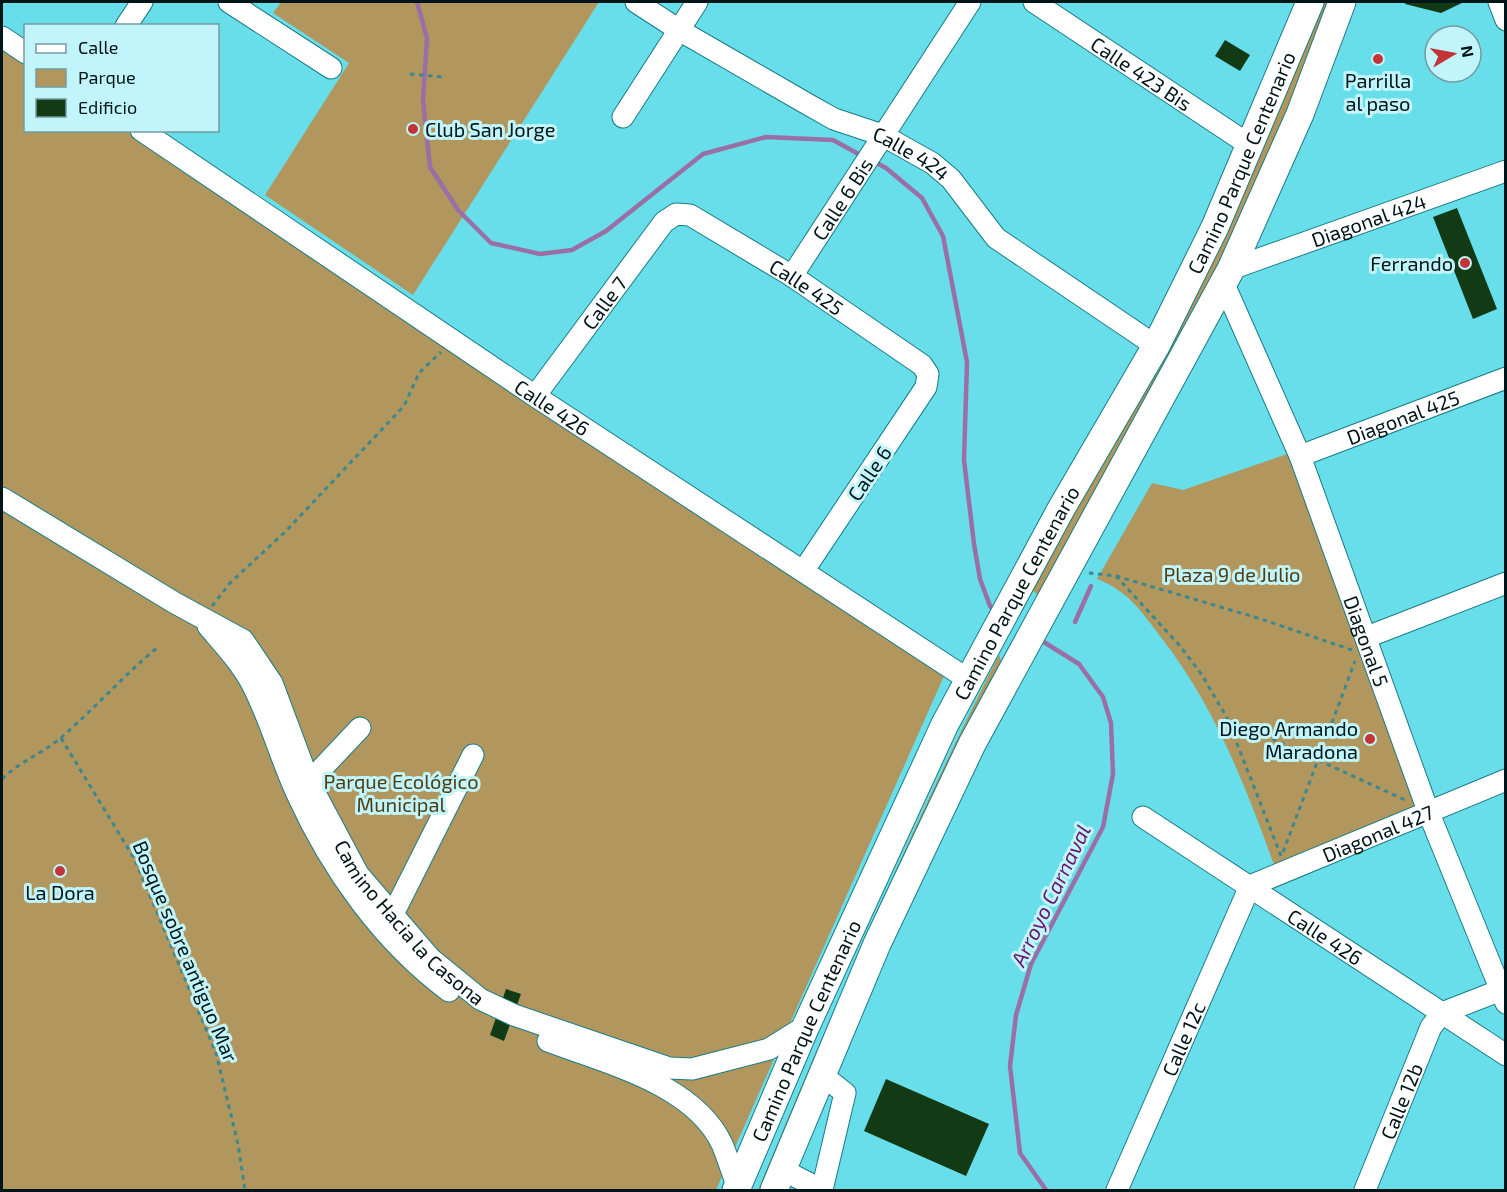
<svg xmlns="http://www.w3.org/2000/svg" width="1507" height="1192" font-family="'Exo 2',sans-serif">
	<style>
		.green { fill: #b1965e }
		.lines { fill: none; stroke-linecap: round; stroke-linejoin: round }
		.stream { stroke: #9a6fa5; stroke-width: 4.5 }
		.building { fill: #123a14 }
		.minor-casing { stroke: #197c85; stroke-width: 23 }
		.major-casing { stroke: #197c85; stroke-width: 29 }
		.path { stroke: #3b888f; stroke-width: 3; stroke-dasharray: 4.5 4.5; stroke-linecap: butt }
		.minor { stroke: #fff; stroke-width: 21 }
		.major { stroke: #fff; stroke-width: 27 }
		.poi-dot { fill: #c33437; stroke: #c1f5fb; stroke-width: 2 }
		.labels { text-anchor: middle; dominant-baseline: central; stroke-width: 6; stroke-linejoin: round; paint-order: stroke }
		.street-label { font-size: 20px; fill: #001517; stroke: #c1f5fb }
		.poi-label { font-size: 20px; fill: #001517; stroke: #c1f5fb }
		.park-label { font-size: 20px; fill: #503d12; stroke: #c1f5fb }
		.water-label { font-size: 21px; font-style: italic; fill: #6a1371; stroke: #c1f5fb }
	</style>
	<rect width="100%" height="100%" fill="#68deea"/>
	<path class="green" d="M 281,2 L 599,2 L 413,295 L 265,195 L 349,63 L 273,13 Z
		M 1323,2 L 1332,2 L 1229,255 L 1038,595 L 1032,590 Z
		M 2,46 L 25,62 L 26,130 L 127,131 L 944,676 L 716,1190 L 2,1190 Z
		M 1287,454 L 1422,806 L 1274,865 C 1245,784 1214,705 1160,636 C 1141,611 1128,591 1097,579 L 1152,483 L 1183,490 Z
		M 999,655 L 1001,661 L 832,1032 L 765,1190 L 758,1190 C 833,1009 910,830 999,655 Z"/>
	<g class="lines">
		<path class="stream" d="M 417,2 L 427,38 L 423,101 L 430,167 L 458,210 L 491,243 L 540,254 L 572,250 L 606,231 L 703,154 L 766,137 L 833,140 L 864,157
			M 875,162 L 886,168 L 922,198 L 943,236 L 967,362 L 964,460 L 974,544 L 980,579 L 990,606 L 996,612
			M 1075,622 L 1091,586
			M 1039,639 L 1079,664 L 1103,697 L 1111,723 L 1113,774 L 1103,827 L 1031,964 L 1016,1015 L 1010,1066 L 1020,1153 L 1046,1190"/>
	</g>
	<path class="building" d="M 1406,2 L 1464,2 L 1441,13 L 1405,4 Z
		M 1225,40 L 1250,55 L 1240,71 L 1215,56 Z
		M 1457,208 L 1497,309 L 1473,319 L 1433,217 Z
		M 506,989 L 521,994 L 504,1041 L 490,1035 Z
		M 886,1079 L 989,1124 L 966,1176 L 864,1131 Z"/>
	<g class="lines">
		<defs>
			<g id="minor">
				<path d="M 229,2 L 331,68"/>
				<path id="s1" d="M 636,2 L 679,30 L 809,105 L 834,119 L 882,135 L 932,163 L 951,179 L 996,238 L 1156,346"/>
				<path id="s2" d="M 1034,2 L 1248,144"/>
				<path d="M 1499,2 L 1506,20"/>
				<path d="M 126,26 L 142,2"/>
				<path d="M 2,37 L 26,53"/>
				<path d="M 623,117 L 697,2"/>
				<path id="s3" d="M 141,130 L 535,396 L 969,680"/>
				<path id="s4" d="M 1231,269 L 1506,171"/>
				<path id="s5" d="M 792,276 L 970,2"/>
				<path id="s6" d="M 1223,282 L 1300,456 L 1428,811 L 1506,1003"/>
				<path id="s7" d="M 535,396 L 664,222 L 676,214 L 690,215 L 792,276 L 922,365 L 928,374 L 926,387 L 804,570"/>
				<path id="s8" d="M 1300,456 L 1506,378"/>
				<path id="s9" d="M 2,498 L 175,603 L 243,640 L 272,683 L 309,782 L 358,874 L 431,959 L 480,999 L 514,1015 L 669,1068 L 692,1069 L 769,1049 L 806,1026"/>
				<path d="M 208,626 C 225,646 243,665 254,688 C 271,722 281,759 297,794 C 331,869 383,942 449,991"/>
				<path d="M 1367,637 L 1506,583"/>
				<path d="M 309,782 L 360,728"/>
				<path id="s10" d="M 1143,817 L 1506,1055"/>
				<path d="M 392,916 L 473,755"/>
				<path d="M 548,1041 C 605,1063 693,1083 722,1144 C 728,1158 732,1173 738,1187"/>
				<path d="M 783,1170 L 822,1190"/>
				<path d="M 822,1190 L 845,1093 L 822,1075"/>
				<path id="s11" d="M 1117,1190 L 1250,886 L 1506,780"/>
				<path id="s12" d="M 1365,1190 L 1431,1027 L 1442,1013 L 1506,988"/>
			</g>
			<g id="major">
				<path id="s13" d="M 736,1190 L 806,1026 L 945,724 L 1061,509 L 1156,346 L 1215,227 L 1310,2"/>
				<path d="M 774,1190 L 877,944 L 972,744 L 1231,269 L 1300,114 L 1342,2"/>
			</g>
		</defs>
		<use href="#minor" class="minor-casing"/>
		<use href="#major" class="major-casing"/>
		<path class="path" d="M 410,74 L 443,77
			M 1089,573 L 1116,576 L 1180,646 L 1202,675 L 1227,718
			M 1116,576 L 1261,619 L 1352,650
			M 212,606 L 231,582 L 284,533 L 404,406 L 419,373 L 441,352
			M 61,738 L 135,860 L 216,1053 L 238,1144 L 245,1190
			M 2,779 C 20,761 44,753 63,736 C 96,707 124,675 158,647
			M 1283,852 L 1318,760 L 1405,800
			M 1281,856 L 1227,718 L 1318,760 L 1355,661"/>
		<use href="#minor" class="minor"/>
		<use href="#major" class="major"/>
	</g>
	<g class="poi-dot">
		<circle cx="1378" cy="59" r="6"/>
		<circle cx="413" cy="129" r="6"/>
		<circle cx="1465" cy="263" r="6"/>
		<circle cx="1370" cy="739" r="6"/>
		<circle cx="60" cy="871" r="6"/>
	</g>
	<g class="labels">
		<g class="street-label">
			<text stroke="none"><textPath href="#s2" startOffset="129">Calle 423 Bis</textPath></text>
			<text stroke="none"><textPath href="#s1" startOffset="315">Calle 424</textPath></text>
			<text stroke="none"><textPath href="#s13" startOffset="1146">Camino Parque Centenario</textPath></text>
			<text stroke="none"><textPath href="#s5" startOffset="92">Calle 6 Bis</textPath></text>
			<text stroke="none"><textPath href="#s4" startOffset="146">Diagonal 424</textPath></text>
			<text stroke="none"><textPath href="#s7" startOffset="382">Calle 425</textPath></text>
			<text stroke="none"><textPath href="#s7" startOffset="116">Calle 7</textPath></text>
			<text stroke="none"><textPath href="#s3" startOffset="496">Calle 426</textPath></text>
			<text stroke="none"><textPath href="#s8" startOffset="110">Diagonal 425</textPath></text>
			<text transform="translate(869 473) rotate(-56)">Calle 6</text>
			<text stroke="none"><textPath href="#s13" startOffset="660">Camino Parque Centenario</textPath></text>
			<text stroke="none"><textPath href="#s6" startOffset="387">Diagonal 5</textPath></text>
			<text stroke="none"><textPath href="#s11" startOffset="470">Diagonal 427</textPath></text>
			<text stroke="none"><textPath href="#s9" startOffset="612">Camino Hacia la Casona</textPath></text>
			<text stroke="none"><textPath href="#s10" startOffset="218">Calle 426</textPath></text>
			<text transform="translate(186 951) rotate(67)">Bosque sobre antiguo Mar</text>
			<text stroke="none"><textPath href="#s13" startOffset="174">Camino Parque Centenario</textPath></text>
			<text stroke="none"><textPath href="#s11" startOffset="165">Calle 12c</textPath></text>
			<text stroke="none"><textPath href="#s12" startOffset="96">Calle 12b</textPath></text>
		</g>
		<g class="poi-label">
			<text x="1378" y="80">Parrilla<tspan x="1378" dy="23">al paso</tspan></text>
			<text x="425" y="129" text-anchor="start">Club San Jorge</text>
			<text x="1453" y="263" text-anchor="end">Ferrando</text>
			<text x="1358" y="728" text-anchor="end">Diego Armando<tspan x="1358" dy="23">Maradona</tspan></text>
			<text x="60" y="892">La Dora</text>
		</g>
		<g class="park-label">
			<text x="1232" y="574">Plaza 9 de Julio</text>
			<text x="401" y="781">Parque Ecológico<tspan x="401" dy="23">Municipal</tspan></text>
		</g>
		<g class="water-label">
			<text transform="translate(1050 895) rotate(-64)">Arroyo Carnaval</text>
		</g>
	</g>
	<rect width="1507" height="1192" fill="none" stroke="#001517" stroke-width="6"/>
	<rect x="24" y="24" width="195" height="108" fill="#c1f5fb" stroke="#749ba0" stroke-width="1.5"/>
	<rect x="36" y="44" width="30" height="9" fill="#ffffff" stroke="#749ba0" stroke-width="1.5"/>
	<text x="78" y="54" font-size="18" fill="#001517">Calle</text>
	<rect x="36" y="69" width="30" height="18" fill="#b1965e" stroke="#749ba0" stroke-width="1.5"/>
	<text x="78" y="84" font-size="18" fill="#001517">Parque</text>
	<rect x="36" y="99" width="30" height="18" fill="#123a14" stroke="#749ba0" stroke-width="1.5"/>
	<text x="78" y="114" font-size="18" fill="#001517">Edificio</text>
	<g transform="translate(1453 54) rotate(80)"><circle r="28" fill="#c1f5fb" stroke="#749ba0" stroke-width="1.5"/>
	<path d="M0-4.5L10 22L0 15L-10 22Z" fill="#c33437"/>
	<text y="-9" font-size="16" font-weight="bold" text-anchor="middle" fill="#001517">N</text>
	</g>
</svg>
